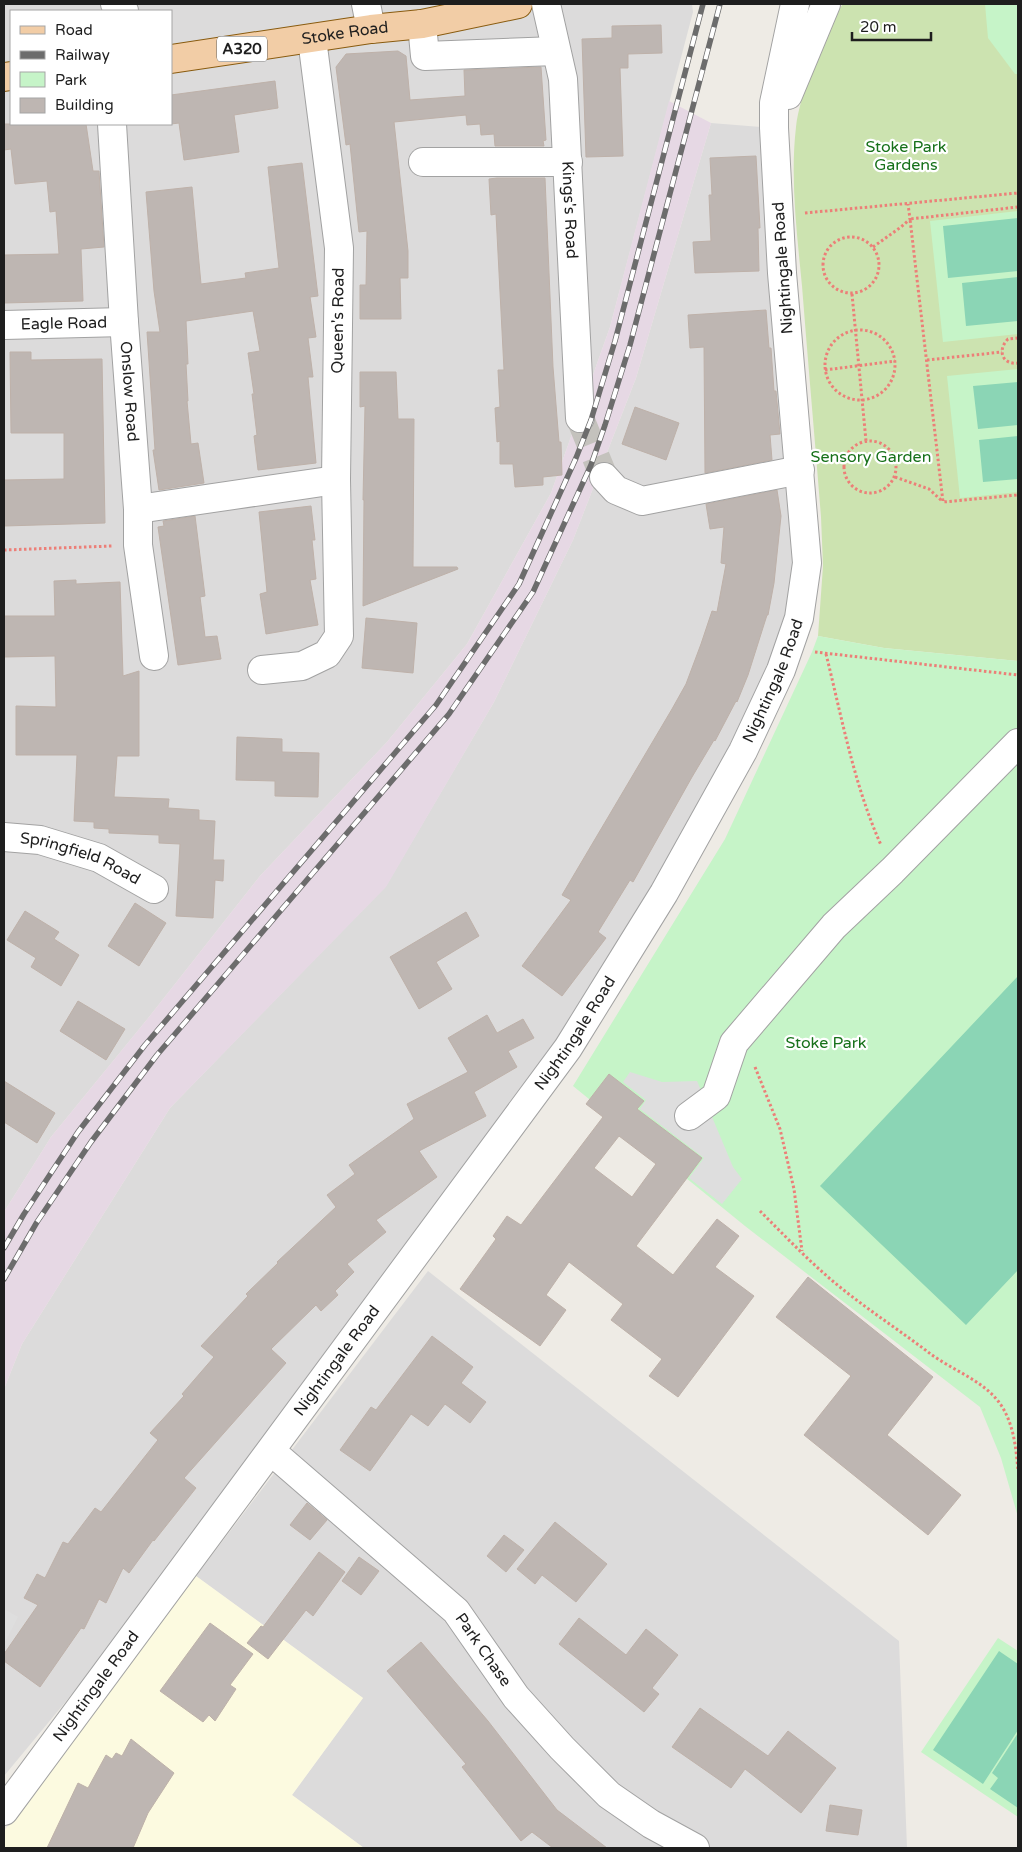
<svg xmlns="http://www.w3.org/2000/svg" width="1022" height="1852" font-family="'Varela Round',sans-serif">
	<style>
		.residential { fill: #dcdbdb; fill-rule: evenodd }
		.industrial { fill: #e6d8e4 }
		.education { fill: #fcfae0 }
		.grass { fill: #cce3b0 }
		.park { fill: #c6f4c8 }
		.pitch { fill: #8bd5b5 }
		.parking { fill: #dedede }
		.building { fill: #beb6b2; stroke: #beb1a9; fill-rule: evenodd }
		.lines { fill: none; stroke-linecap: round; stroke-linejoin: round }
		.minor-tunnel { stroke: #c4c2bd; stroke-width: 28; stroke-dasharray: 28 14; stroke-linecap: butt }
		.minor-casing { stroke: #a2a2a2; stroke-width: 30 }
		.major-casing { stroke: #895b0f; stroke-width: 30 }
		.path { stroke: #ec7f78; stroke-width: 3; stroke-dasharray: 2.5 2.5; stroke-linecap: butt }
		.minor { stroke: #fff; stroke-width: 28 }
		.major { stroke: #f2cda6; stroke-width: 28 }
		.rail-casing { stroke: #6c6c6c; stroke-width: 5.5 }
		.rail { stroke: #fff; stroke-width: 4; stroke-dasharray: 11; stroke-linecap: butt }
		.labels { text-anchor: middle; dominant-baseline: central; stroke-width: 4.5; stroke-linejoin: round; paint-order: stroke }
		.shield { fill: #fff; stroke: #626262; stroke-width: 1 }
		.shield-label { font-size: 15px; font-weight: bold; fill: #1e1e1e }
		.street-label { font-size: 16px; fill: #1e1e1e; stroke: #fff }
		.park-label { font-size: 16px; fill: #17711a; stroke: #fff }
	</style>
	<rect width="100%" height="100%" fill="#eeebe5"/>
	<path class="residential" d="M 4,4 L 692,4 L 693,12 L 610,327 L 551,493 L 467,644 L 387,742 L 260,876 L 149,1017 L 51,1137 L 4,1212 ZM 11,11 L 171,11 L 171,124 L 11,124 Z
		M 711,123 L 774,128 L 799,618 L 664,893 L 251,1478 L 4,1776 L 4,1389 L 22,1344 L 170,1108 L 386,886 L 494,702 L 573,540 L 636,378 Z
		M 428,1271 L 899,1641 L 907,1848 L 364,1848 L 292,1795 L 363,1698 L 196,1576 Z"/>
	<path class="industrial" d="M 669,101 L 711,123 L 636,378 L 573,540 L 494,702 L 386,887 L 170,1108 L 22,1344 L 4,1389 L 4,1212 L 51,1137 L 149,1017 L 260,876 L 387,742 L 467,644 L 551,493 L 610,327 Z"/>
	<path class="education" d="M 196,1576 L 363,1698 L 292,1795 L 364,1848 L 4,1848 L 4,1831 Z"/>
	<path class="grass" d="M 843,4 L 1018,4 L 1018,661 L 884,648 L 818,636 L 823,566 L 821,517 C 815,440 808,363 802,286 C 797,234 790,179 796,127 C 799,97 825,27 843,4 Z"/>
	<path class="park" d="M 985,4 L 1018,4 L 1018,74 L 1015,74 L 988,38 Z
		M 1018,211 L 1018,334 L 943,342 L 930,221 Z
		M 1018,369 L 1018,492 L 960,498 L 947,376 Z
		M 818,636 L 884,648 L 1018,661 L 1018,1517 L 1001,1458 L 980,1407 L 745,1226 L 573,1086 L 725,839 L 812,652 Z
		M 998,1638 L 1018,1651 L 1018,1817 L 921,1752 Z"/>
	<path class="pitch" d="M 1018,218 L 1018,271 L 948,278 L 943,226 Z
		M 1018,277 L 1018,321 L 966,326 L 962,283 Z
		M 1018,382 L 1018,425 L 978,429 L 973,386 Z
		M 1018,436 L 1018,479 L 983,482 L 979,440 Z
		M 1018,976 L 1018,1270 L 966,1325 L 820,1186 Z
		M 999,1651 L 1018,1664 L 1018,1730 L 983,1784 L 933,1750 Z
		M 1018,1733 L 1018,1808 L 990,1789 L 998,1778 L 992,1773 Z"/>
	<path class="parking" d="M 630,1072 L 662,1082 L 697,1081 L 733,1167 L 742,1179 L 722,1204 L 689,1178 L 704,1158 L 640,1109 L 646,1100 L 623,1082 Z
		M 4,1609 L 18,1617 L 4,1644 Z"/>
	<path class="building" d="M 661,25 L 662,53 L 628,54 L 628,68 L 620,68 L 623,156 L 586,157 L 582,39 L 612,38 L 612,26 Z
		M 398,51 L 406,56 L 410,100 L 465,96 L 464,70 L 541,67 L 546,140 L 543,141 L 544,146 L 495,146 L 494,134 L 481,135 L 480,124 L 467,125 L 466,115 L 394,122 L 408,251 L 408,278 L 400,278 L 401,319 L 360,319 L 360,285 L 366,285 L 367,231 L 359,232 L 350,144 L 346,145 L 336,67 L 346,54 Z
		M 275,81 L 278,108 L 234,115 L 239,152 L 184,160 L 179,123 L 171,124 L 171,95 Z
		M 4,124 L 86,124 L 93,171 L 99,171 L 104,247 L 81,249 L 83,301 L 4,303 L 4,255 L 59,254 L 56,211 L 50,212 L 47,181 L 15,184 L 11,149 L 4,150 Z
		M 756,156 L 760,228 L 758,228 L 759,271 L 695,273 L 693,242 L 711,241 L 709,195 L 712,195 L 710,158 Z
		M 302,163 L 318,296 L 310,297 L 316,337 L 308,338 L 313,377 L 308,377 L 316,463 L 258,470 L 254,436 L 257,435 L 252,394 L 254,394 L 248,353 L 260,351 L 253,311 L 186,321 L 188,364 L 186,364 L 188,401 L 187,401 L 191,444 L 198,443 L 204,483 L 159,490 L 153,450 L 155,450 L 147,332 L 160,332 L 154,291 L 146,192 L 192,187 L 201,284 L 246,278 L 245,273 L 279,268 L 268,167 Z
		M 497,178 L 545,178 L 553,367 L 559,442 L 561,442 L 562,475 L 543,477 L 543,485 L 515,487 L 513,464 L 500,464 L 500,441 L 497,442 L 495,408 L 500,407 L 498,370 L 504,370 L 496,214 L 491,215 L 489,179 Z
		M 766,310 L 769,348 L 771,348 L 774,391 L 776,391 L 780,434 L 770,435 L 772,460 L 705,473 L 704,347 L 690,348 L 688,315 Z
		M 10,352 L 31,352 L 31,360 L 102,359 L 105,523 L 4,526 L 4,480 L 64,479 L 64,433 L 11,433 Z
		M 360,372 L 396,372 L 398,419 L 414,419 L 413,567 L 457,567 L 458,569 L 363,606 L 364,500 L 363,500 L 365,406 L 360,407 Z
		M 635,407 L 679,423 L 666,460 L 622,444 Z
		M 777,490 L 781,516 L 774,583 L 768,615 L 767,615 L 748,675 L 737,702 L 736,701 L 715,741 L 714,740 L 692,777 L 633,882 L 630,880 L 598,932 L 606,938 L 562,996 L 522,966 L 571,900 L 562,895 L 672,709 L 686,684 L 701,644 L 712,611 L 717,612 L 726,564 L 721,563 L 724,527 L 710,529 L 706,504 Z
		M 311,506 L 315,540 L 312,540 L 316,579 L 310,580 L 318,625 L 266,634 L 260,594 L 267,592 L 259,512 Z
		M 195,516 L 205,596 L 200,597 L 205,637 L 217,636 L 221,659 L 178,665 L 158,527 L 164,526 L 163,521 Z
		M 76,580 L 76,584 L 120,582 L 123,676 L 139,671 L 139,756 L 117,756 L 114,797 L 169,799 L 168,808 L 199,810 L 199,820 L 215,821 L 213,860 L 224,860 L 223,881 L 215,880 L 213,918 L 176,916 L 180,844 L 159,843 L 159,835 L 109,833 L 109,829 L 94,828 L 94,822 L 74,821 L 77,755 L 16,755 L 16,706 L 56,707 L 55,656 L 4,657 L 4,616 L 55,616 L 54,581 Z
		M 366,618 L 417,623 L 413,673 L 362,668 Z
		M 237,737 L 282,739 L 282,752 L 319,753 L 318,797 L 275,796 L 275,781 L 236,780 Z
		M 135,903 L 166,923 L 139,966 L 108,946 Z
		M 25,911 L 59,932 L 54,939 L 79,955 L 61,986 L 31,967 L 36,958 L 7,940 Z
		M 466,912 L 479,936 L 436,962 L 452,989 L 419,1009 L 390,957 Z
		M 78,1001 L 125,1029 L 106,1060 L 60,1031 Z
		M 487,1015 L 497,1033 L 523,1019 L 534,1038 L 508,1051 L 517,1067 L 474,1092 L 486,1116 L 419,1151 L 437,1177 L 376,1220 L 386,1232 L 347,1264 L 354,1272 L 335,1291 L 338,1295 L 321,1311 L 316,1305 L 271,1349 L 286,1363 L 184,1478 L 196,1488 L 154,1541 L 153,1540 L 129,1573 L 123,1568 L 106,1603 L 99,1599 L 84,1629 L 81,1628 L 40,1687 L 4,1661 L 4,1654 L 38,1605 L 24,1598 L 37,1574 L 45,1578 L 63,1542 L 68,1544 L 95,1508 L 101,1512 L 158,1440 L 150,1433 L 184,1396 L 182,1394 L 214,1357 L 201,1346 L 248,1296 L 246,1294 L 278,1263 L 277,1262 L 336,1207 L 327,1195 L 355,1174 L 349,1165 L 414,1119 L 407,1104 L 468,1072 L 448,1038 Z
		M 609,1074 L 644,1101 L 637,1109 L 702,1158 L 636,1246 L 673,1275 L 717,1219 L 739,1236 L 715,1267 L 754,1296 L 678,1397 L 649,1376 L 662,1359 L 611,1320 L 623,1304 L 569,1262 L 546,1295 L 566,1310 L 540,1346 L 460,1289 L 496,1239 L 493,1236 L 507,1216 L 521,1225 L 603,1117 L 586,1104 ZM 619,1136 L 656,1164 L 632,1197 L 594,1168 Z
		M 4,1081 L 55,1113 L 37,1143 L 4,1122 Z
		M 808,1277 L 933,1377 L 887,1435 L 961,1495 L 928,1535 L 804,1435 L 851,1376 L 776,1317 Z
		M 432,1336 L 473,1367 L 461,1383 L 486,1402 L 470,1423 L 445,1404 L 428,1426 L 411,1414 L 370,1471 L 340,1450 L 371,1407 L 376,1410 Z
		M 307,1503 L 327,1520 L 310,1540 L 290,1525 Z
		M 555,1522 L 607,1564 L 576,1602 L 542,1575 L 535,1584 L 517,1569 Z
		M 504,1535 L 524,1550 L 506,1572 L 487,1556 Z
		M 319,1552 L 345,1572 L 313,1616 L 306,1610 L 268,1659 L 247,1643 L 261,1626 L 263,1627 Z
		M 359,1557 L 379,1571 L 361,1595 L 342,1581 Z
		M 579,1618 L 626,1655 L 646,1629 L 678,1655 L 652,1688 L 659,1694 L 644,1712 L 559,1644 Z
		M 210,1623 L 253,1654 L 230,1685 L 236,1689 L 215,1721 L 209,1715 L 203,1722 L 160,1691 Z
		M 421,1642 L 488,1721 L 557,1810 L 607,1848 L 553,1848 L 532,1832 L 521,1841 L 462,1767 L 466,1764 L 387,1671 Z
		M 700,1708 L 768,1756 L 788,1731 L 836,1768 L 801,1813 L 745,1769 L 731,1788 L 672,1747 Z
		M 131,1739 L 174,1773 L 148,1813 L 133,1848 L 47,1848 L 78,1783 L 88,1788 L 106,1755 L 112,1759 L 116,1753 L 122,1756 Z
		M 830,1805 L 862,1810 L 858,1835 L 826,1831 Z"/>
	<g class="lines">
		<path class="minor-tunnel" d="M 580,418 L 604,477"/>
		<defs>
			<g id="minor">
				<path d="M 115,4 L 124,11"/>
				<path d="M 366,4 L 371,29"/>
				<path id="s1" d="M 546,4 L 563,79 L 580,418"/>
				<path d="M 422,24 L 425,56 L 556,51"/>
				<path d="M 788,95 L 826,4"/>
				<path id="s2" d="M 112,124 L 124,322 L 138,509 L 138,545 L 154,656"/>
				<path d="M 423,162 L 568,162"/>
				<path id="s3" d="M 4,325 L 124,322"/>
				<path d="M 604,477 L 616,490 L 642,501 L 800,470"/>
				<path d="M 138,509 L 336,480"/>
				<path id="s4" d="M 262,670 L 302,666 L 327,654 L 339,636 L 336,480 L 339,248 L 312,39"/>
				<path id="s5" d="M 4,837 L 40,840 L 99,858 L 154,889"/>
				<path d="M 689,1116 L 716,1096 L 734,1043 L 834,926 L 892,871 L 1018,743"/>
				<path id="s6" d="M 271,1451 L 456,1611 L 516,1697 L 562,1748 L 609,1795 L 651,1824 L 695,1848"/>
				<path id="s7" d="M 4,1811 L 568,1048 L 664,893 L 743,751 L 781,670 L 799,618 L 807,563 L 782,273 L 774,128 L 774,103 L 795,4"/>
			</g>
			<g id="major">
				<path id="s8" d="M 171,59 L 371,29 L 422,24 L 518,4"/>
				<path d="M 4,77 L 11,76"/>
			</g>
		</defs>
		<use href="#minor" class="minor-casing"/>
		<use href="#major" class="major-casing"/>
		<path class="path" d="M 1018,207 L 910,219 L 943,502 L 1018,495
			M 805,213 L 1018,193
			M823 265a28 28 0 1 1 56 0a28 28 0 1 1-56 0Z
			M 873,247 L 901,227 L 910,219 L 908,204
			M 852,294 L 866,441
			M825 365a35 35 0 1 1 70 0a35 35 0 1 1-70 0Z
			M 1018,338 L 1008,339 C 997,350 1002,365 1018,363
			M 927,360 L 1002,352
			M 825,370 L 895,361
			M844 467a26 26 0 1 1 52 0a26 26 0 1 1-52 0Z
			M 895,477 L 929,489 L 942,501
			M 4,550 L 112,546
			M 815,652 L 1018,675
			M 826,654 C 842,718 854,785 881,845
			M 755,1067 L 780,1129 L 794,1189 L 802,1251
			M 760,1211 C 782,1233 804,1256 828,1277 C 859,1304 895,1327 928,1352 C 951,1370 984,1380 1001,1405 C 1014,1425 1016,1448 1018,1471"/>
		<use href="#minor" class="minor"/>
		<use href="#major" class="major"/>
		<defs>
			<path id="rail" d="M 4,1248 L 24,1214 L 78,1132 L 145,1045 L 436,705 L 519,584 L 576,458 L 591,420 L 615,341 L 703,4
				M 4,1279 L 37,1222 L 91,1142 L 157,1055 L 449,714 L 533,592 L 591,465 L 605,425 L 630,345 L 720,4"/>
		</defs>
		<use href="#rail" class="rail-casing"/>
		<use href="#rail" class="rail"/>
	</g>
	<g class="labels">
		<rect class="shield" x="217" y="36.5" width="50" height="25" rx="4"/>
		<g class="shield-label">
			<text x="242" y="49">A320</text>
		</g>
		<g class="street-label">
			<text stroke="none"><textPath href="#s8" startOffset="176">Stoke Road</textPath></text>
			<text stroke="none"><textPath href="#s1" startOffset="208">Kings's Road</textPath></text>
			<text transform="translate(783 268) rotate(-94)">Nightingale Road</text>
			<text stroke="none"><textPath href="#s4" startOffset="405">Queen's Road</textPath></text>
			<text stroke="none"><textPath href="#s3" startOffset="60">Eagle Road</textPath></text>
			<text stroke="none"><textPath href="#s2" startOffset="268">Onslow Road</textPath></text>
			<text stroke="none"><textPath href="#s7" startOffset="1370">Nightingale Road</textPath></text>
			<text stroke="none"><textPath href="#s5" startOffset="80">Springfield Road</textPath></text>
			<text stroke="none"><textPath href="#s7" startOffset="965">Nightingale Road</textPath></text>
			<text stroke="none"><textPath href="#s7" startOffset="560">Nightingale Road</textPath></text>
			<text stroke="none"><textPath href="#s6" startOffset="292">Park Chase</textPath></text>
			<text stroke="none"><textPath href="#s7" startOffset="155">Nightingale Road</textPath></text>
		</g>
		<g class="park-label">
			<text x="906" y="147">Stoke Park<tspan x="906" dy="18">Gardens</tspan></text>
			<text x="871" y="457">Sensory Garden</text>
			<text x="826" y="1043">Stoke Park</text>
		</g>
	</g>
	<rect width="1022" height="1852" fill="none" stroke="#1e1e1e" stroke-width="10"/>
	<rect x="10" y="10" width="162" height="115" fill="#ffffff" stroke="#a5a5a5"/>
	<rect x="20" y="26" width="25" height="8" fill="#f2cda6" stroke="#a5a5a5"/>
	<text x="55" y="35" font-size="15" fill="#1e1e1e">Road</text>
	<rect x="20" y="51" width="25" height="8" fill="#6c6c6c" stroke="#a5a5a5"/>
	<text x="55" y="60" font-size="15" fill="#1e1e1e">Railway</text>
	<rect x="20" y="72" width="25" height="15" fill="#c6f4c8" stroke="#a5a5a5"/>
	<text x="55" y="85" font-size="15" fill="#1e1e1e">Park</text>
	<rect x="20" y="98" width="25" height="15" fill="#beb6b2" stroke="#a5a5a5"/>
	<text x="55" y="110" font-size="15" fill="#1e1e1e">Building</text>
	<path d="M852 32v8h79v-8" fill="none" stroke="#1e1e1e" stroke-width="2.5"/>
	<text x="860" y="32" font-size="15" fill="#1e1e1e" stroke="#ffffff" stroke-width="4" paint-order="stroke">20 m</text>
</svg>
